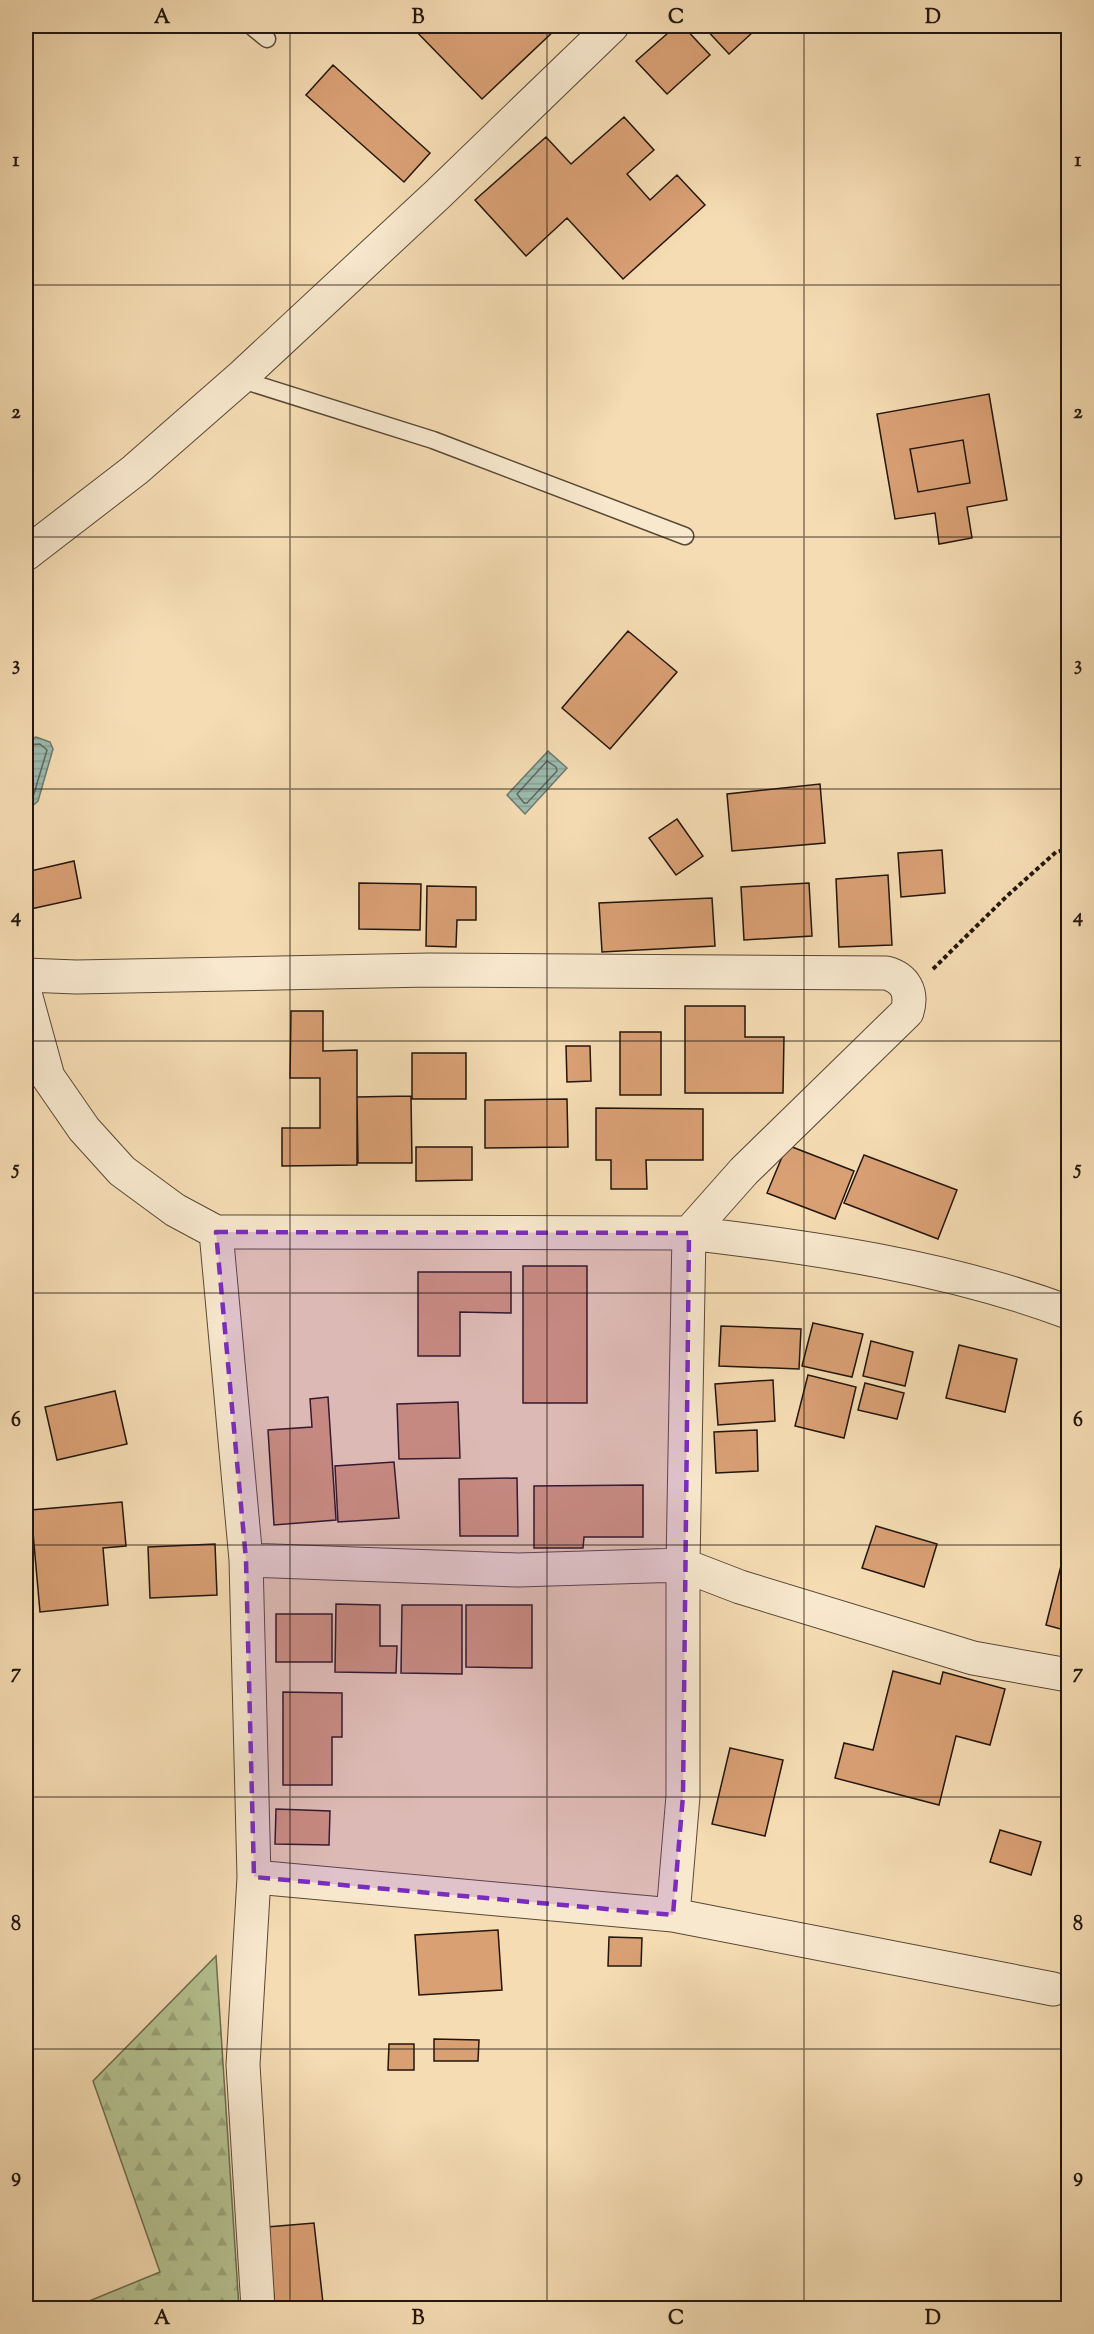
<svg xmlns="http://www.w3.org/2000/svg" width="1094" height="2334" font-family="'Sorts Mill Goudy',serif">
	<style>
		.forest { fill: url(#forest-firs); stroke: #6c6c4f; stroke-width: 1.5 }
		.water { fill: url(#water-rules); stroke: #6c796e; stroke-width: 1.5 }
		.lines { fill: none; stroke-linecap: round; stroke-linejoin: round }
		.shore { stroke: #60685e; stroke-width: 1.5 }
		.building { fill: #d9a074; stroke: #23160d; stroke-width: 1.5; fill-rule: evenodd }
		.service-casing { stroke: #584836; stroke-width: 19 }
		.minor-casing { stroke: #584836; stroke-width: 35 }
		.path { stroke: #23160d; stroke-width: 4; stroke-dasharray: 4.5 3; stroke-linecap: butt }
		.service { stroke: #f8e8ce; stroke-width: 16 }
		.minor { stroke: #f8e8ce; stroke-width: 33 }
		.marked { fill: #7b2cbf; fill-opacity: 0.2; stroke: #7b2cbf; stroke-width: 4.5; stroke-dasharray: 12 8; stroke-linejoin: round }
		.grid { fill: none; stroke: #23160d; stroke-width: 1.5; stroke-opacity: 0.55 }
		.neatline { fill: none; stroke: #23160d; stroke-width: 2 }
		.grid-label { font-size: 20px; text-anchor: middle; font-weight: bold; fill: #23160d }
	</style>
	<defs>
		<pattern id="forest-firs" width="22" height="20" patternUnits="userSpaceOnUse" patternTransform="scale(1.5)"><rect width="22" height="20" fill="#b5c291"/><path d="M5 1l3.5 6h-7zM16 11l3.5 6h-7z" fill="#9ba67c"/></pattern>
		<pattern id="water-rules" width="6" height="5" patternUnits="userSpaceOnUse" patternTransform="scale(1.5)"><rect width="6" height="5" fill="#9cbbaf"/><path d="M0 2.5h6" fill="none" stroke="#86a095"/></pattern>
	</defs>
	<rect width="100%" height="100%" fill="#f5dcb3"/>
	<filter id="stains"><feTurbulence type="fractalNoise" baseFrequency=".00333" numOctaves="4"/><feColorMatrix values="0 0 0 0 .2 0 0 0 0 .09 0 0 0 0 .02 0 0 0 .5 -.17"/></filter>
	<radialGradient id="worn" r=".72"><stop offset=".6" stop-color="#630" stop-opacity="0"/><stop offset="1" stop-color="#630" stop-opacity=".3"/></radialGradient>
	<path class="forest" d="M 216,1956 L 239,2308 L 72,2308 L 160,2272 L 93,2081 Z"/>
	<path class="water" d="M 36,737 L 50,742 L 53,749 L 38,801 L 29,809 L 26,808 L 26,741 Z
		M 548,751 L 567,768 L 525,814 L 507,795 Z"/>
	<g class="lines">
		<path class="shore" d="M 26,745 L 40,744 L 47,750 L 33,797 L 26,803
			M 547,761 L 556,767 L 557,771 L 527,803 L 524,803 L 517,794 Z"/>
	</g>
	<path class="building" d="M 411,26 L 553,26 L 556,29 L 482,99 Z
		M 676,26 L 683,26 L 710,55 L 667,94 L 636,61 Z
		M 703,26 L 747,26 L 753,32 L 729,54 Z
		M 333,65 L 430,153 L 404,182 L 306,95 Z
		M 624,117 L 654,150 L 627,174 L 650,200 L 677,175 L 705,205 L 623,279 L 567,218 L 526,256 L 475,200 L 546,137 L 571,164 Z
		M 989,394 L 1007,500 L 967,507 L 972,538 L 939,544 L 935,513 L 895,519 L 877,414 ZM 963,440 L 970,483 L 918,492 L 910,449 Z
		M 963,440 L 970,483 L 918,492 L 910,449 Z
		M 628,631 L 677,672 L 610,749 L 562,708 Z
		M 820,784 L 825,843 L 732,851 L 727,794 Z
		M 677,819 L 703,856 L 676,875 L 649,838 Z
		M 942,850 L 945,893 L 901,897 L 898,853 Z
		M 74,861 L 81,898 L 26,910 L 26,872 Z
		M 888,875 L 892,945 L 839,947 L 836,879 Z
		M 359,883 L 421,884 L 420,930 L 359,929 Z
		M 809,883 L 812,936 L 744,940 L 741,887 Z
		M 427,886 L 476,887 L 476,920 L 457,920 L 456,947 L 426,946 Z
		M 712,898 L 715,946 L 602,952 L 599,903 Z
		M 685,1006 L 745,1006 L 745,1037 L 784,1037 L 783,1093 L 685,1093 Z
		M 291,1011 L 323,1011 L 323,1051 L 357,1050 L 357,1165 L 282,1166 L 282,1128 L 320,1128 L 320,1078 L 290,1078 Z
		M 620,1032 L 661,1032 L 661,1095 L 620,1095 Z
		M 566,1046 L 590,1046 L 591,1081 L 567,1082 Z
		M 412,1053 L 466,1053 L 466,1099 L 412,1099 Z
		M 411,1096 L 412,1163 L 358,1163 L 357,1097 Z
		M 567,1099 L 568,1147 L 485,1148 L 485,1100 Z
		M 596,1108 L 703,1109 L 703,1160 L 646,1160 L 647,1189 L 611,1189 L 611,1160 L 596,1160 Z
		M 787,1145 L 854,1171 L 835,1219 L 767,1193 Z
		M 416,1147 L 472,1147 L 472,1180 L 416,1181 Z
		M 864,1155 L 957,1190 L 938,1239 L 844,1203 Z
		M 523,1266 L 587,1266 L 587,1403 L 523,1403 Z
		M 418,1272 L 511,1272 L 511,1313 L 460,1312 L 460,1356 L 418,1356 Z
		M 813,1323 L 863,1334 L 852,1377 L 802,1366 Z
		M 721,1326 L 801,1329 L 799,1369 L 719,1366 Z
		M 871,1341 L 913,1352 L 905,1386 L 863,1376 Z
		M 959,1345 L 1017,1359 L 1005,1412 L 946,1398 Z
		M 808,1375 L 856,1387 L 844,1438 L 795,1426 Z
		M 773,1380 L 775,1421 L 718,1425 L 715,1384 Z
		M 865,1383 L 904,1393 L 897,1419 L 858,1410 Z
		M 115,1391 L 127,1444 L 57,1460 L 45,1407 Z
		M 328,1397 L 336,1520 L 274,1525 L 268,1430 L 312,1427 L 310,1399 Z
		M 458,1402 L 460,1458 L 399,1459 L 397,1404 Z
		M 757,1430 L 758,1471 L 716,1473 L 714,1432 Z
		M 394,1462 L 399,1518 L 338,1522 L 335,1466 Z
		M 517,1478 L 518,1536 L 460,1536 L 459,1479 Z
		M 643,1485 L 643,1537 L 584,1537 L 583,1548 L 534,1548 L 534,1486 Z
		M 122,1502 L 126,1546 L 103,1548 L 108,1605 L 40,1612 L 31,1510 Z
		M 876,1526 L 937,1544 L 924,1587 L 862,1568 Z
		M 1068,1538 L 1068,1631 L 1046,1625 Z
		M 215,1544 L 217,1595 L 150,1598 L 148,1547 Z
		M 336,1604 L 380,1605 L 380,1646 L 397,1646 L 396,1673 L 335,1672 Z
		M 402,1605 L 462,1605 L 462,1674 L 401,1673 Z
		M 466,1605 L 532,1605 L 532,1668 L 466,1667 Z
		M 276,1614 L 332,1614 L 332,1662 L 276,1662 Z
		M 893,1671 L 940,1684 L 943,1672 L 1005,1689 L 990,1745 L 956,1736 L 939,1805 L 835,1778 L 844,1743 L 873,1750 Z
		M 283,1692 L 342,1693 L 342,1737 L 332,1737 L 332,1785 L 283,1785 Z
		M 730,1748 L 783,1760 L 765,1836 L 712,1824 Z
		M 276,1809 L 330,1811 L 329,1845 L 275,1844 Z
		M 1000,1830 L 1041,1842 L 1031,1875 L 990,1862 Z
		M 498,1930 L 502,1990 L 419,1995 L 415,1935 Z
		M 609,1937 L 642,1938 L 641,1966 L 608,1966 Z
		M 434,2039 L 479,2040 L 478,2061 L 434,2061 Z
		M 389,2044 L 414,2044 L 414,2070 L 388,2070 Z
		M 314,2223 L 323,2303 L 275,2307 L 267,2227 Z"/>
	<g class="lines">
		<defs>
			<path id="service" d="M 251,26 L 267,39
				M 239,379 L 433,440 L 685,536"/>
			<path id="minor" d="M 26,554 L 135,470 L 239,379 L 438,194 L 612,26
				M 26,975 L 76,977 L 429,970 L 886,973 C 905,978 913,992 907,1012 L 744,1171 L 689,1233
				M 26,997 L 48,1077 L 84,1129 L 122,1171 L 175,1210 L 216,1232 L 246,1560 L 254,1877 L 243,2065 L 258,2308
				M 216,1232 L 689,1233 L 683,1565 L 683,1796 L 673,1915
				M 689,1233 C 817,1248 947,1267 1068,1312
				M 246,1560 L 518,1570 L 683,1565 L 740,1587 L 973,1658 L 1068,1675
				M 254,1877 L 673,1915 L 1053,1989"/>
		</defs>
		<use href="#service" class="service-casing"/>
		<use href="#minor" class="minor-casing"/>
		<path class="path" d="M 933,969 L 1006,897 L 1056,852 L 1068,849"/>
		<use href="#service" class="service"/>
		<use href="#minor" class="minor"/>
	</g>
	<path class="marked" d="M 216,1232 L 689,1233 L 683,1796 L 673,1915 L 254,1877 L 246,1560 Z"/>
	<path class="grid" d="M 290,26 L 290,2308M 547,26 L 547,2308M 804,26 L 804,2308M 26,285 L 1068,285M 26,537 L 1068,537M 26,789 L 1068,789M 26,1041 L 1068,1041M 26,1293 L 1068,1293M 26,1545 L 1068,1545M 26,1797 L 1068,1797M 26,2049 L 1068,2049"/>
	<rect width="1094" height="2334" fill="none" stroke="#f5dcb3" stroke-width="66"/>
	<rect x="33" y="33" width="1028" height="2268" class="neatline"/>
	<g class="grid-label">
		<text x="162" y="23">A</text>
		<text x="418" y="23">B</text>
		<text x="676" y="23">C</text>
		<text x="933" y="23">D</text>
		<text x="16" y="166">1</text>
		<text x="1078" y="166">1</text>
		<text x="16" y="418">2</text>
		<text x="1078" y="418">2</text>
		<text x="16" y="670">3</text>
		<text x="1078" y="670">3</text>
		<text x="16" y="922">4</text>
		<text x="1078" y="922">4</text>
		<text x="16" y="1174">5</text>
		<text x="1078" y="1174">5</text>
		<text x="16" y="1426">6</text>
		<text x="1078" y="1426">6</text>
		<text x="16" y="1678">7</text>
		<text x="1078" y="1678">7</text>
		<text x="16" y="1930">8</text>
		<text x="1078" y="1930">8</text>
		<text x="16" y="2182">9</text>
		<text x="1078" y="2182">9</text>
		<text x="162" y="2324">A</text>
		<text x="418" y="2324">B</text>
		<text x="676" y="2324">C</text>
		<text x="933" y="2324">D</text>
	</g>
	<rect width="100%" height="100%" filter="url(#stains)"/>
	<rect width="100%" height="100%" fill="url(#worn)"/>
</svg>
